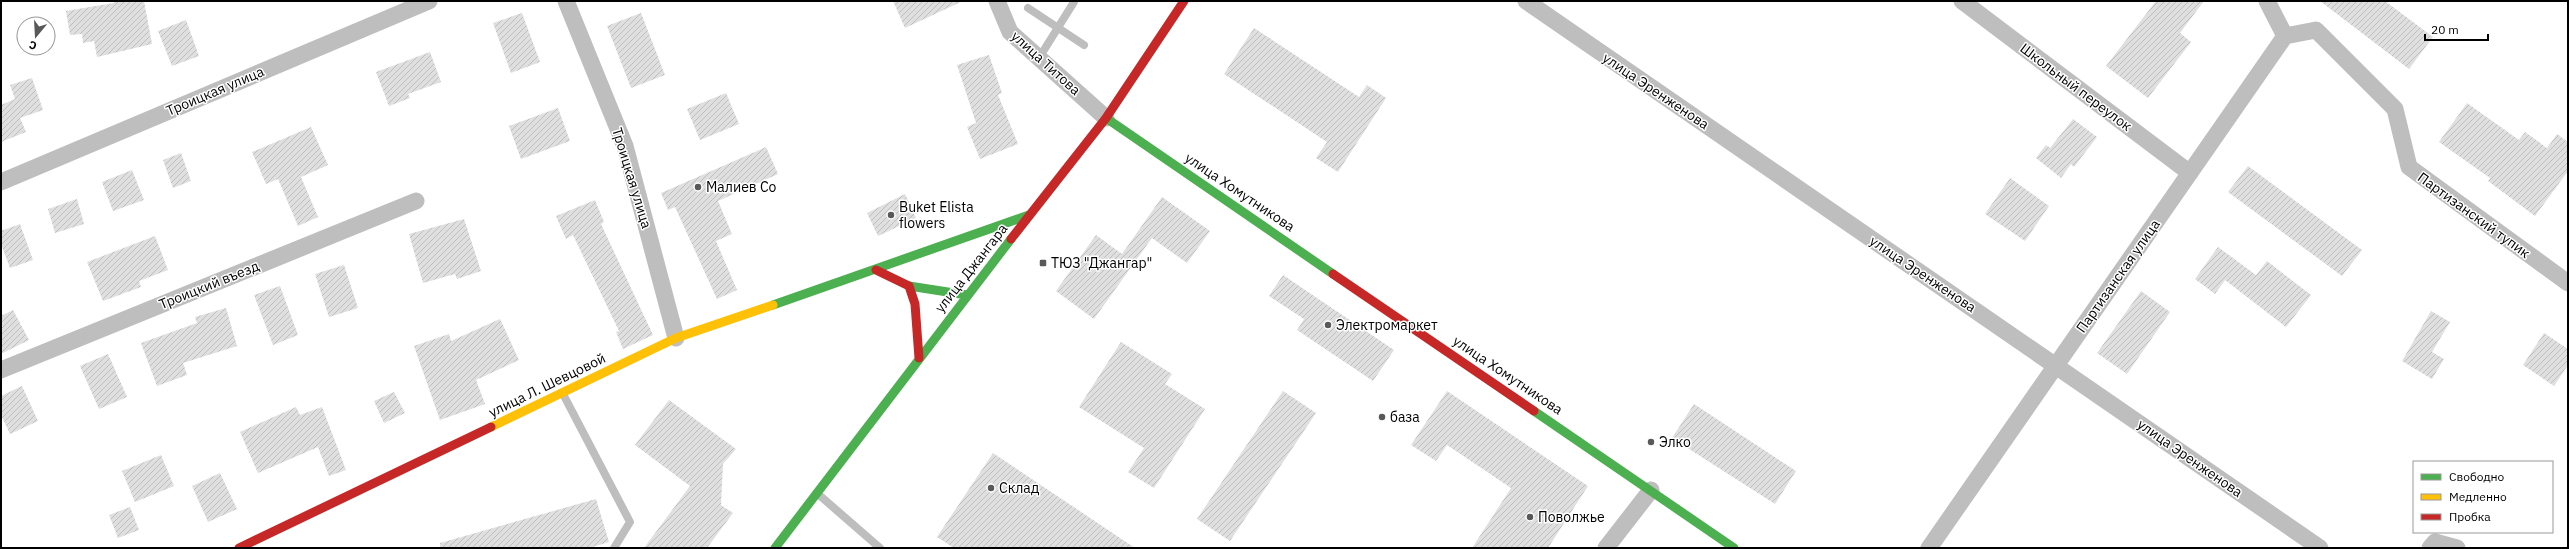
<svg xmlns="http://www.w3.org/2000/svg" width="2569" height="549" font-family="'IBM Plex Sans',sans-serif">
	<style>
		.building { fill: url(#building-hatch) }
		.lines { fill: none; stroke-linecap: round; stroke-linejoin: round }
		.lane { stroke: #bebebe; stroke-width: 8 }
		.street { stroke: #bebebe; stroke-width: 17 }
		.fast { stroke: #4caf50; stroke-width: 9 }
		.slow { stroke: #ffc107; stroke-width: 9 }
		.jam { stroke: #c62828; stroke-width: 9 }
		.poi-dot { fill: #595959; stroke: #fff; stroke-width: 1.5 }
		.labels { text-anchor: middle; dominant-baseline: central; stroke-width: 3; stroke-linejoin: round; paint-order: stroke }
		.street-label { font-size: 14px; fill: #000; stroke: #fff }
		.poi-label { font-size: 14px; fill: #000; stroke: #fff; text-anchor: start }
	</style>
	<defs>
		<pattern id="building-hatch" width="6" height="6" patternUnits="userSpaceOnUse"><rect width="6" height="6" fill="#dfdfdf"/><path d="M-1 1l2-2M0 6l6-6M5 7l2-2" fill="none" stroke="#bebebe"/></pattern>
	</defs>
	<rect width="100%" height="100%" fill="#fff"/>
	<path class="building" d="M 114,1 L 144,1 L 152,44 L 97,57 L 94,41 L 83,43 L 82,34 L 70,35 L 66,11 L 114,3 Z
		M 893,1 L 963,1 L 905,28 Z
		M 2156,1 L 2204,1 L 2180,33 L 2191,42 L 2148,98 L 2106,66 Z
		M 2320,1 L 2385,1 L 2433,37 L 2409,69 Z
		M 522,13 L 540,62 L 511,73 L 493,23 Z
		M 641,13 L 665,75 L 631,88 L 607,26 Z
		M 186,20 L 199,56 L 172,66 L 158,31 Z
		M 1254,28 L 1359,97 L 1367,85 L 1386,98 L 1338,172 L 1316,158 L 1327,142 L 1224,74 Z
		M 430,52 L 441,82 L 408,94 L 410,98 L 389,106 L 376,72 Z
		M 989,55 L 1002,93 L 998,95 L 1018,144 L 980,159 L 967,127 L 976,123 L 957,65 Z
		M 32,78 L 43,110 L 20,118 L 26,132 L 1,142 L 1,105 L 15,99 L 10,85 Z
		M 726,93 L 739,124 L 700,140 L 687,109 Z
		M 2467,103 L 2519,140 L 2525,132 L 2547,148 L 2557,134 L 2568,142 L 2568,171 L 2535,216 L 2488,181 L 2490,178 L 2439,142 Z
		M 558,108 L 570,141 L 521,159 L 509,126 Z
		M 2073,119 L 2097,137 L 2074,167 L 2071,164 L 2061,178 L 2036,158 L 2046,145 L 2050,148 Z
		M 311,127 L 328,165 L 301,177 L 318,217 L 298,226 L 278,179 L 266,184 L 252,152 Z
		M 766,147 L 778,174 L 718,201 L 732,234 L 716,241 L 737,290 L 717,299 L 675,207 L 668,210 L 661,193 Z
		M 181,153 L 191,181 L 173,188 L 163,160 Z
		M 2248,166 L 2362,250 L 2342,276 L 2228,192 Z
		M 132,170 L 144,200 L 113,211 L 102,182 Z
		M 2010,178 L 2049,206 L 2025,241 L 1985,214 Z
		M 905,194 L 916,218 L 878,236 L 867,213 Z
		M 1162,197 L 1210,231 L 1187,263 L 1152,238 L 1094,319 L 1056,291 L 1096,235 L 1122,254 Z
		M 77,199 L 84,224 L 55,233 L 48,209 Z
		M 595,200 L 604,222 L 601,224 L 653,335 L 623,349 L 616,332 L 619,331 L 573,235 L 566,239 L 556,216 Z
		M 464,219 L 481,271 L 457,279 L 455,274 L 423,283 L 409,234 Z
		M 20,224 L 33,260 L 10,268 L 1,244 L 1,231 Z
		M 155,236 L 168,270 L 139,281 L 141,287 L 103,301 L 87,262 Z
		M 2218,247 L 2256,275 L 2267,261 L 2311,295 L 2286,327 L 2225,280 L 2215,294 L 2195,279 Z
		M 344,265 L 358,308 L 329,317 L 315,274 Z
		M 1283,275 L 1394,350 L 1373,381 L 1297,330 L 1304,319 L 1269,296 Z
		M 280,286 L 298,335 L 273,345 L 254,295 Z
		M 2141,291 L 2170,312 L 2127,374 L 2097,353 Z
		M 226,308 L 237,346 L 183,363 L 187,375 L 157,386 L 141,343 L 197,323 L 195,317 Z
		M 13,310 L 29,340 L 1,354 L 1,316 Z
		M 2431,311 L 2450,322 L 2432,352 L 2444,359 L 2432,379 L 2402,361 Z
		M 500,319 L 519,360 L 476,380 L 485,404 L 440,420 L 414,346 L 449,334 L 451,341 Z
		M 2544,333 L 2568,349 L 2568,365 L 2554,386 L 2523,365 Z
		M 1121,342 L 1172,374 L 1165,384 L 1205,409 L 1154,488 L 1128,472 L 1144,448 L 1079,407 Z
		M 108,354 L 127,397 L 99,409 L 80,366 Z
		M 22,386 L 38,421 L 10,434 L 1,415 L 1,396 Z
		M 1283,391 L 1316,413 L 1230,541 L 1197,519 Z
		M 1447,391 L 1588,486 L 1548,548 L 1472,548 L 1511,488 L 1447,445 L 1436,461 L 1411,445 Z
		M 394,392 L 405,413 L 384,423 L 374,401 Z
		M 669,400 L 736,449 L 723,464 L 721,505 L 733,513 L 707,548 L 644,548 L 690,486 L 635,445 Z
		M 1694,404 L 1796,471 L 1775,504 L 1672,438 Z
		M 296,407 L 300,415 L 322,407 L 346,470 L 329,476 L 318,447 L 258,473 L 240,432 Z
		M 993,453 L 1135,548 L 954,548 L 937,537 Z
		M 161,455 L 174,486 L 135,502 L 122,471 Z
		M 220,473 L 237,509 L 208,522 L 192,486 Z
		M 596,499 L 609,542 L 589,548 L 440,548 L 440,543 Z
		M 130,507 L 139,530 L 118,538 L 109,515 Z"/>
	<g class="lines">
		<path class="lane" d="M 1028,8 L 1084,45
			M 1039,58 L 1074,2
			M 563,394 L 630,522 L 614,548
			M 818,494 L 880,548"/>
		<path class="street" d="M 566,1 L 625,146 L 676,338
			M 997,1 L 1010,32 L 1106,118
			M 1526,1 L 2320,548
			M 1962,1 L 2190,173
			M 2285,36 L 2316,30 L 2395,109 L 2409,167 L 2568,283
			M 1,182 L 429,1
			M 1,370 L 416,201
			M 1606,548 L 1651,490
			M 1929,548 L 2285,36 L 2267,1
			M 2430,548 L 2435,542 L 2457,548"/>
		<path class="fast" d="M 1106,118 L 1333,274
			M 909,286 L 967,295
			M 773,305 L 1029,215
			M 1534,411 L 1734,548
			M 775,548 L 1011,239"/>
		<path class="slow" d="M 491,427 L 676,338 L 773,305"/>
		<path class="jam" d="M 1011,239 L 1106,118 L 1184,1
			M 876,270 L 909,286 L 915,304 L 919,358
			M 1333,274 L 1534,411
			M 239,548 L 491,427"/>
	</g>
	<g class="poi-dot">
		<circle cx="698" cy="187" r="4"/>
		<circle cx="891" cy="215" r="4"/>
		<rect x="1039" y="259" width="8" height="8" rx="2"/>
		<circle cx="1328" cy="325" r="4"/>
		<circle cx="1382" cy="417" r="4"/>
		<circle cx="1651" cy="442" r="4"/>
		<circle cx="991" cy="488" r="4"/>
		<circle cx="1530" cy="517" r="4"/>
	</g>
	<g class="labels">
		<g class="street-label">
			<text transform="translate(1046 63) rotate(42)">улица Титова</text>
			<text transform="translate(2076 87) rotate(37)">Школьный переулок</text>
			<text transform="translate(215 91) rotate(-23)">Троицкая улица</text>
			<text transform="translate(1656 91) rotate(34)">улица Эренженова</text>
			<text transform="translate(632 178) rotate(73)">Троицкая улица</text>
			<text transform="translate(1240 192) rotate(34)">улица Хомутникова</text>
			<text transform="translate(2474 215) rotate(36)">Партизанский тупик</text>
			<text transform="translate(971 268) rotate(-52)">улица Джангара</text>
			<text transform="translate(1923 274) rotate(34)">улица Эренженова</text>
			<text transform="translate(2118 276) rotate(-55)">Партизанская улица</text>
			<text transform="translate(209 285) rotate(-22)">Троицкий въезд</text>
			<text transform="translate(1508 375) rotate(34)">улица Хомутникова</text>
			<text transform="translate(547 385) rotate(-26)">улица Л. Шевцовой</text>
			<text transform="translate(2190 458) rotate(35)">улица Эренженова</text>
		</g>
		<g class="poi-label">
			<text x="706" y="187">Малиев Со</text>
			<text x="899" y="207">Buket Elista<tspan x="899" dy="16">flowers</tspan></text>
			<text x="1051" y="263">ТЮЗ "Джангар"</text>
			<text x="1336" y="325">Электромаркет</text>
			<text x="1390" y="417">база</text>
			<text x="1659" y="442">Элко</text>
			<text x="999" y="488">Склад</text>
			<text x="1538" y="517">Поволжье</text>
		</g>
	</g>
	<rect width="2569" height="549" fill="none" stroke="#000000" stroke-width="4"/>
	<rect x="2413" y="461" width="140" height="72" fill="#ffffff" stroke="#999999"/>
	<rect x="2421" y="474" width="20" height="6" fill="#4caf50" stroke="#999999"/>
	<text x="2449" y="481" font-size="12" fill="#000000">Свободно</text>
	<rect x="2421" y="494" width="20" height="6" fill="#ffc107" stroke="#999999"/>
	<text x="2449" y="501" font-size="12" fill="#000000">Медленно</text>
	<rect x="2421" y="514" width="20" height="6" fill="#c62828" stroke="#999999"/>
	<text x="2449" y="521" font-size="12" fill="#000000">Пробка</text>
	<g transform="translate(36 36) rotate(198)"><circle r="19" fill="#ffffff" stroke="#999999"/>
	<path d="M0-3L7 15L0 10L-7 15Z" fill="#595959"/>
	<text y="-6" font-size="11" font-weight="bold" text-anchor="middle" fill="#000000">С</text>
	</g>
	<path d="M2425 34v6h63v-6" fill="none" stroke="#000000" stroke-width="2"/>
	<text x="2431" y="34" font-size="12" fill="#000000" stroke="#ffffff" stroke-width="3" paint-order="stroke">20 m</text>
</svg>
